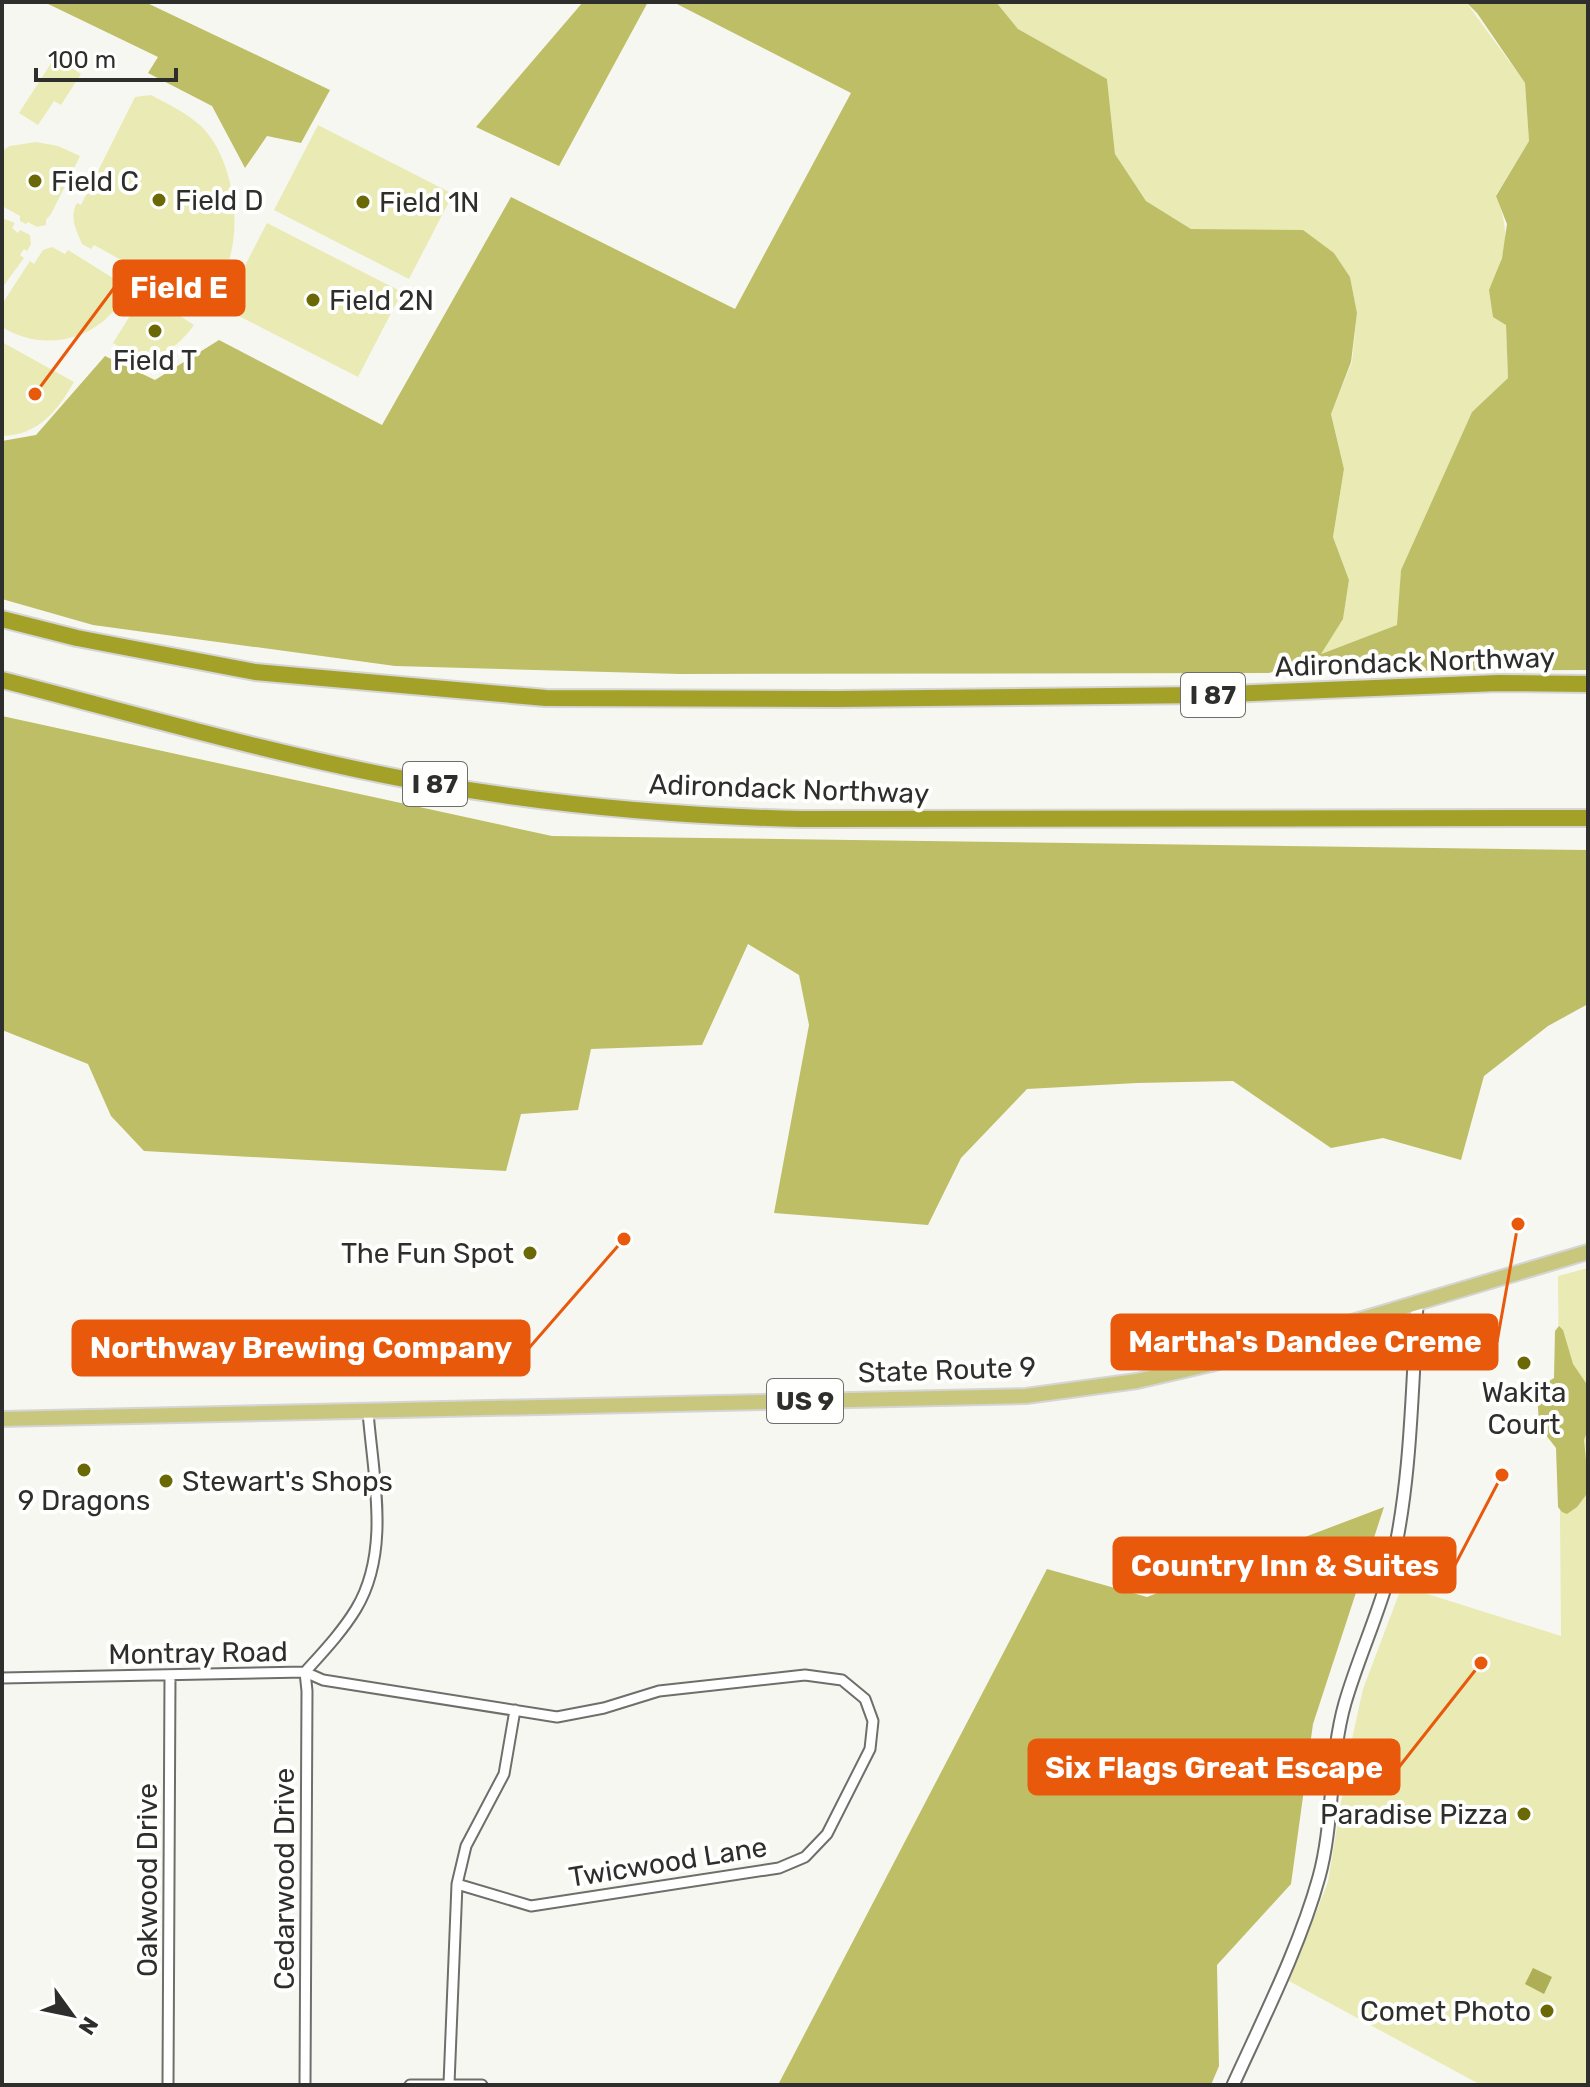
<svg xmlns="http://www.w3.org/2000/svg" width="1590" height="2087" font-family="Rubik,sans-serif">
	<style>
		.green { fill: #e9eab4 }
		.forest { fill: #bebe66 }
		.water { fill: #aeae56 }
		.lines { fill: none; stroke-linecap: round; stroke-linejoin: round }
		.minor-casing { stroke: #6e6f6b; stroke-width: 13 }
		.tertiary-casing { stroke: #6e6f6b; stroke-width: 15 }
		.primary-casing { stroke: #d5d5d5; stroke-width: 18 }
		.motorway-casing { stroke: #d5d5d5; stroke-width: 20 }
		.minor { stroke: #fff; stroke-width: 9 }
		.tertiary { stroke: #fff; stroke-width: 11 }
		.primary { stroke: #c8c77d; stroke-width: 14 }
		.motorway { stroke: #a3a127; stroke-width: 16 }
		.poi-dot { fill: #6b6905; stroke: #fffffe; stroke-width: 3 }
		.labels { text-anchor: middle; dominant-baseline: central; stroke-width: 8; stroke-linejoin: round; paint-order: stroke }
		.shield { fill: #fffffe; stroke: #6d6d6b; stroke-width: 2 }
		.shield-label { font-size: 26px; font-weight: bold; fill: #2e2e2c }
		.poi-label { font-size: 28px; fill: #2e2e2c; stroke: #fffffe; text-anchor: start }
		.street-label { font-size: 28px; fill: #2e2e2c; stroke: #fffffe }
		.leader { fill: none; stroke: #e8590c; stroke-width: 3 }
		.callout-dot { fill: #e8590c; stroke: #fffffe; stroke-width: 3 }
		.callout { fill: #e8590c; stroke: #e8590c; stroke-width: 3 }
		.callout-label { font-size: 30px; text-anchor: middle; font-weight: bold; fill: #fff }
	</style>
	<rect width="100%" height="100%" fill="#f7f7f2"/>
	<path class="green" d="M 996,2 L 1466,2 L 1525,83 L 1529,141 L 1496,195 C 1512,237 1505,250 1490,290 L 1506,325 L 1508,378 L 1472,412 L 1401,570 L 1398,625 L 1320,654 L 1343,619 L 1349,580 L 1333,537 L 1344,469 L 1331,413 L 1352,362 L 1357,313 L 1350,277 L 1334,253 L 1303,231 L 1191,229 L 1146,201 L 1115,154 L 1107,79 L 1018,29 Z
		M 55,57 L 81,74 L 61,105 L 54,101 L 38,125 L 19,113 Z
		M 151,95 C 168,104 189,114 203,128 C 232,159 241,218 230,257 C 225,275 214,291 204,306 L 94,245 L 91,249 L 82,244 C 76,230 69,216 77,203 L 81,205 L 135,97 Z
		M 318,125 L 453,194 L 409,279 L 274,210 Z
		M 36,142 L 58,146 L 80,156 L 51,214 L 46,220 L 46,225 L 37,227 L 28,222 L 26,224 L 20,221 L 20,216 L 2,206 L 2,151 L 10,146 Z
		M 2,218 L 15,223 L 12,228 L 18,233 L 20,230 L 30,235 L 31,244 L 27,251 L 24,249 L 20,255 L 24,258 L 2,288 Z
		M 267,223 L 402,292 L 358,377 L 223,308 Z
		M 52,247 L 65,254 L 68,250 L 129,288 C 123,296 118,307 111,314 C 82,344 37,349 2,327 L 2,304 L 30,261 L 34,264 L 43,250 Z
		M 148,298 L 163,310 L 166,307 L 194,325 C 171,357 147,364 113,343 L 131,314 L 134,315 L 142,300 Z
		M 2,342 L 74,382 C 57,411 39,435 2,436 Z
		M 1588,1268 L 1588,2085 L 1481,2085 L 1289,1981 L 1328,1882 L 1350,1748 L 1363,1689 L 1402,1586 L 1561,1636 L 1558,1276 Z"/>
	<path class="forest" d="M 44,2 L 145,2 L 330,90 L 301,143 L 267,136 L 245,168 L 212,106 L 148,73 L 158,57 Z
		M 583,2 L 648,2 L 559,166 L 476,127 Z
		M 673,2 L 996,2 L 1018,29 L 1107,79 L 1115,154 L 1146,201 L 1191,229 L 1303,230 L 1334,253 L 1350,277 L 1357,313 L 1351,362 L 1331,414 L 1344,469 L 1333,537 L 1349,580 L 1343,619 L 1321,654 L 1397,625 L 1401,570 L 1472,412 L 1508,378 L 1506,325 L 1493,317 L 1489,290 L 1502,258 L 1507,224 L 1496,196 L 1529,141 L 1525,83 L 1477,13 L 1466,2 L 1588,2 L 1588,670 L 1328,671 L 1320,655 L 1269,673 L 680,674 L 395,666 L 93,625 L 2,599 L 2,441 L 36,435 L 105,356 L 155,380 L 219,340 L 382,425 L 511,197 L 735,309 L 851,93 Z
		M 2,716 L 552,836 L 1588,850 L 1588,1004 L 1548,1026 L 1484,1076 L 1461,1160 L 1383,1138 L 1331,1148 L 1233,1081 L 1137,1083 L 1027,1089 L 961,1158 L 928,1225 L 774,1213 L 809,1025 L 799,975 L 748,944 L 702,1045 L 591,1049 L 578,1110 L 521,1114 L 506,1171 L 144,1151 L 111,1116 L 88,1064 L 2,1030 Z
		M 1559,1326 L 1563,1330 L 1573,1364 L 1588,1386 L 1588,1429 L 1584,1440 L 1587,1471 L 1586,1495 L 1577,1507 L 1567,1514 L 1562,1512 L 1558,1507 L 1556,1448 L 1539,1426 L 1537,1388 L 1554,1378 L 1555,1331 Z
		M 1384,1507 L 1313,1724 L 1291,1884 L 1217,1965 L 1219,2066 L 1211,2085 L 778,2085 L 1047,1569 L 1147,1597 Z"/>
	<path class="water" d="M 1533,1968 L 1552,1977 L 1544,1994 L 1525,1984 Z"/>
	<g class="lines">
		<defs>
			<path id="minor" d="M 2,1678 L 305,1672 C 323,1652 342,1632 356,1609 C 391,1551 373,1476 368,1412
				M 449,2084 L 457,1884 L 466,1846 L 504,1774 L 515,1710
				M 168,2085 L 170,1676
				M 305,2085 L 307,1691 L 305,1672 L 323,1680 L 557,1717 L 604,1708 L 659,1691 L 805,1675 L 842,1680 L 865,1699 L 873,1721 L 870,1749 L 827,1834 L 805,1857 L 779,1868 L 531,1906 L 457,1884
				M 410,2085 L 482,2085"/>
			<path id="tertiary" d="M 1233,2085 C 1263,2019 1300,1946 1319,1877 C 1334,1823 1329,1759 1345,1703 C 1358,1658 1378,1616 1390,1571 C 1411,1489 1412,1389 1417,1305"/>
			<path id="primary" d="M 2,1419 L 1026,1396 L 1137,1381 L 1211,1364 L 1588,1252"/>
			<path id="motorway" d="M 2,619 L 77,638 L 255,672 L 546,698 L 837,699 L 1204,695 L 1498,683 L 1588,684
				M 2,680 C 139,715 275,755 415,781 C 542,804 671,816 801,819 L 1588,818"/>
		</defs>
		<use href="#minor" class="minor-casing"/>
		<use href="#tertiary" class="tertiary-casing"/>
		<use href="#primary" class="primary-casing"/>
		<use href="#motorway" class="motorway-casing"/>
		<use href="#minor" class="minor"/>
		<use href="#tertiary" class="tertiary"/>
		<use href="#primary" class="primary"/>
		<use href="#motorway" class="motorway"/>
	</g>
	<g class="poi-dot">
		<circle cx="35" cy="181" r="8"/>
		<circle cx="159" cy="200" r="8"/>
		<circle cx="363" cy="202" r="8"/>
		<circle cx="313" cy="300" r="8"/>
		<circle cx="155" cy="331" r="8"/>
		<circle cx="530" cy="1253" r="8"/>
		<circle cx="1524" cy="1363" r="8"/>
		<circle cx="84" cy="1470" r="8"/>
		<circle cx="166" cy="1481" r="8"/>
		<circle cx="1524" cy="1814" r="8"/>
		<circle cx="1547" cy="2011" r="8"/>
	</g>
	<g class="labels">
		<g class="shield">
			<rect x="1181" y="673" width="64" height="44" rx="6"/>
			<rect x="403" y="762" width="64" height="44" rx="6"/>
			<rect x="767" y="1379" width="76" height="44" rx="6"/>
		</g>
		<g class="shield-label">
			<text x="1213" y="695">I 87</text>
			<text x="435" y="784">I 87</text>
			<text x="805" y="1401">US 9</text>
		</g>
		<g class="poi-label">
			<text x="51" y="181">Field C</text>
			<text x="175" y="200">Field D</text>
			<text x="379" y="202">Field 1N</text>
			<text x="329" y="300">Field 2N</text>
			<text x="155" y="360" text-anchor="middle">Field T</text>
			<text x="514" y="1253" text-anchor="end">The Fun Spot</text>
			<text x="1524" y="1392" text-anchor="middle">Wakita<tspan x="1524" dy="32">Court</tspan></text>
			<text x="182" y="1481">Stewart's Shops</text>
			<text x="84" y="1500" text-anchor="middle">9 Dragons</text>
			<text x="1508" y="1814" text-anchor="end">Paradise Pizza</text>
			<text x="1531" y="2011" text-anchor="end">Comet Photo</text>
		</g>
		<g class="street-label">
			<text transform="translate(1415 662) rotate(-2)">Adirondack Northway</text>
			<text transform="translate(789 789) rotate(2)">Adirondack Northway</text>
			<text transform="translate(947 1370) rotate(-2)">State Route 9</text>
			<text transform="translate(198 1653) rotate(-1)">Montray Road</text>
			<text transform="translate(668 1862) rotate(-9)">Twicwood Lane</text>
			<text transform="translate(284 1879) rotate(-90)">Cedarwood Drive</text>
			<text transform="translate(147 1880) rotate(-90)">Oakwood Drive</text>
		</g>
	</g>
	<path class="leader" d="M35 394L114 288M1518 1224L1497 1342M624 1239L529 1348M1502 1475L1455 1565M1481 1663L1399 1767"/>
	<g class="callout-dot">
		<circle cx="35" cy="394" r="8"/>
		<circle cx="1518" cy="1224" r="8"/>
		<circle cx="624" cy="1239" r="8"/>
		<circle cx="1502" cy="1475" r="8"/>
		<circle cx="1481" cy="1663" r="8"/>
	</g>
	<g class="callout">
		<rect x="114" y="261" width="130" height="54" rx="8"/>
		<rect x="1112" y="1315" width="385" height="54" rx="8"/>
		<rect x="73" y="1321" width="456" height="54" rx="8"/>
		<rect x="1114" y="1538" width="341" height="54" rx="8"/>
		<rect x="1029" y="1740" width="370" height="54" rx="8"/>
	</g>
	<g class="callout-label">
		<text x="179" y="298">Field E</text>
		<text x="1305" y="1352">Martha's Dandee Creme</text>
		<text x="301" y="1358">Northway Brewing Company</text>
		<text x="1285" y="1576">Country Inn &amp; Suites</text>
		<text x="1214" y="1778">Six Flags Great Escape</text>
	</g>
	<rect width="1590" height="2087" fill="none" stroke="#2e2e2c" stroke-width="8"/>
	<g transform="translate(72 2015) rotate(123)" stroke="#fffffe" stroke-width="6" paint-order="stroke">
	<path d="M0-6L14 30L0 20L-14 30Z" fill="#2e2e2c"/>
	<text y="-12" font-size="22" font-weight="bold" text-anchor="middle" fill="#2e2e2c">N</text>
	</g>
	<path d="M36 68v12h140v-12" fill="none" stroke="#2e2e2c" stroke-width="4"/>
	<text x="48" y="68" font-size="24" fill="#2e2e2c" stroke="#fffffe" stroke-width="6" paint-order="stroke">100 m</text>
</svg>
